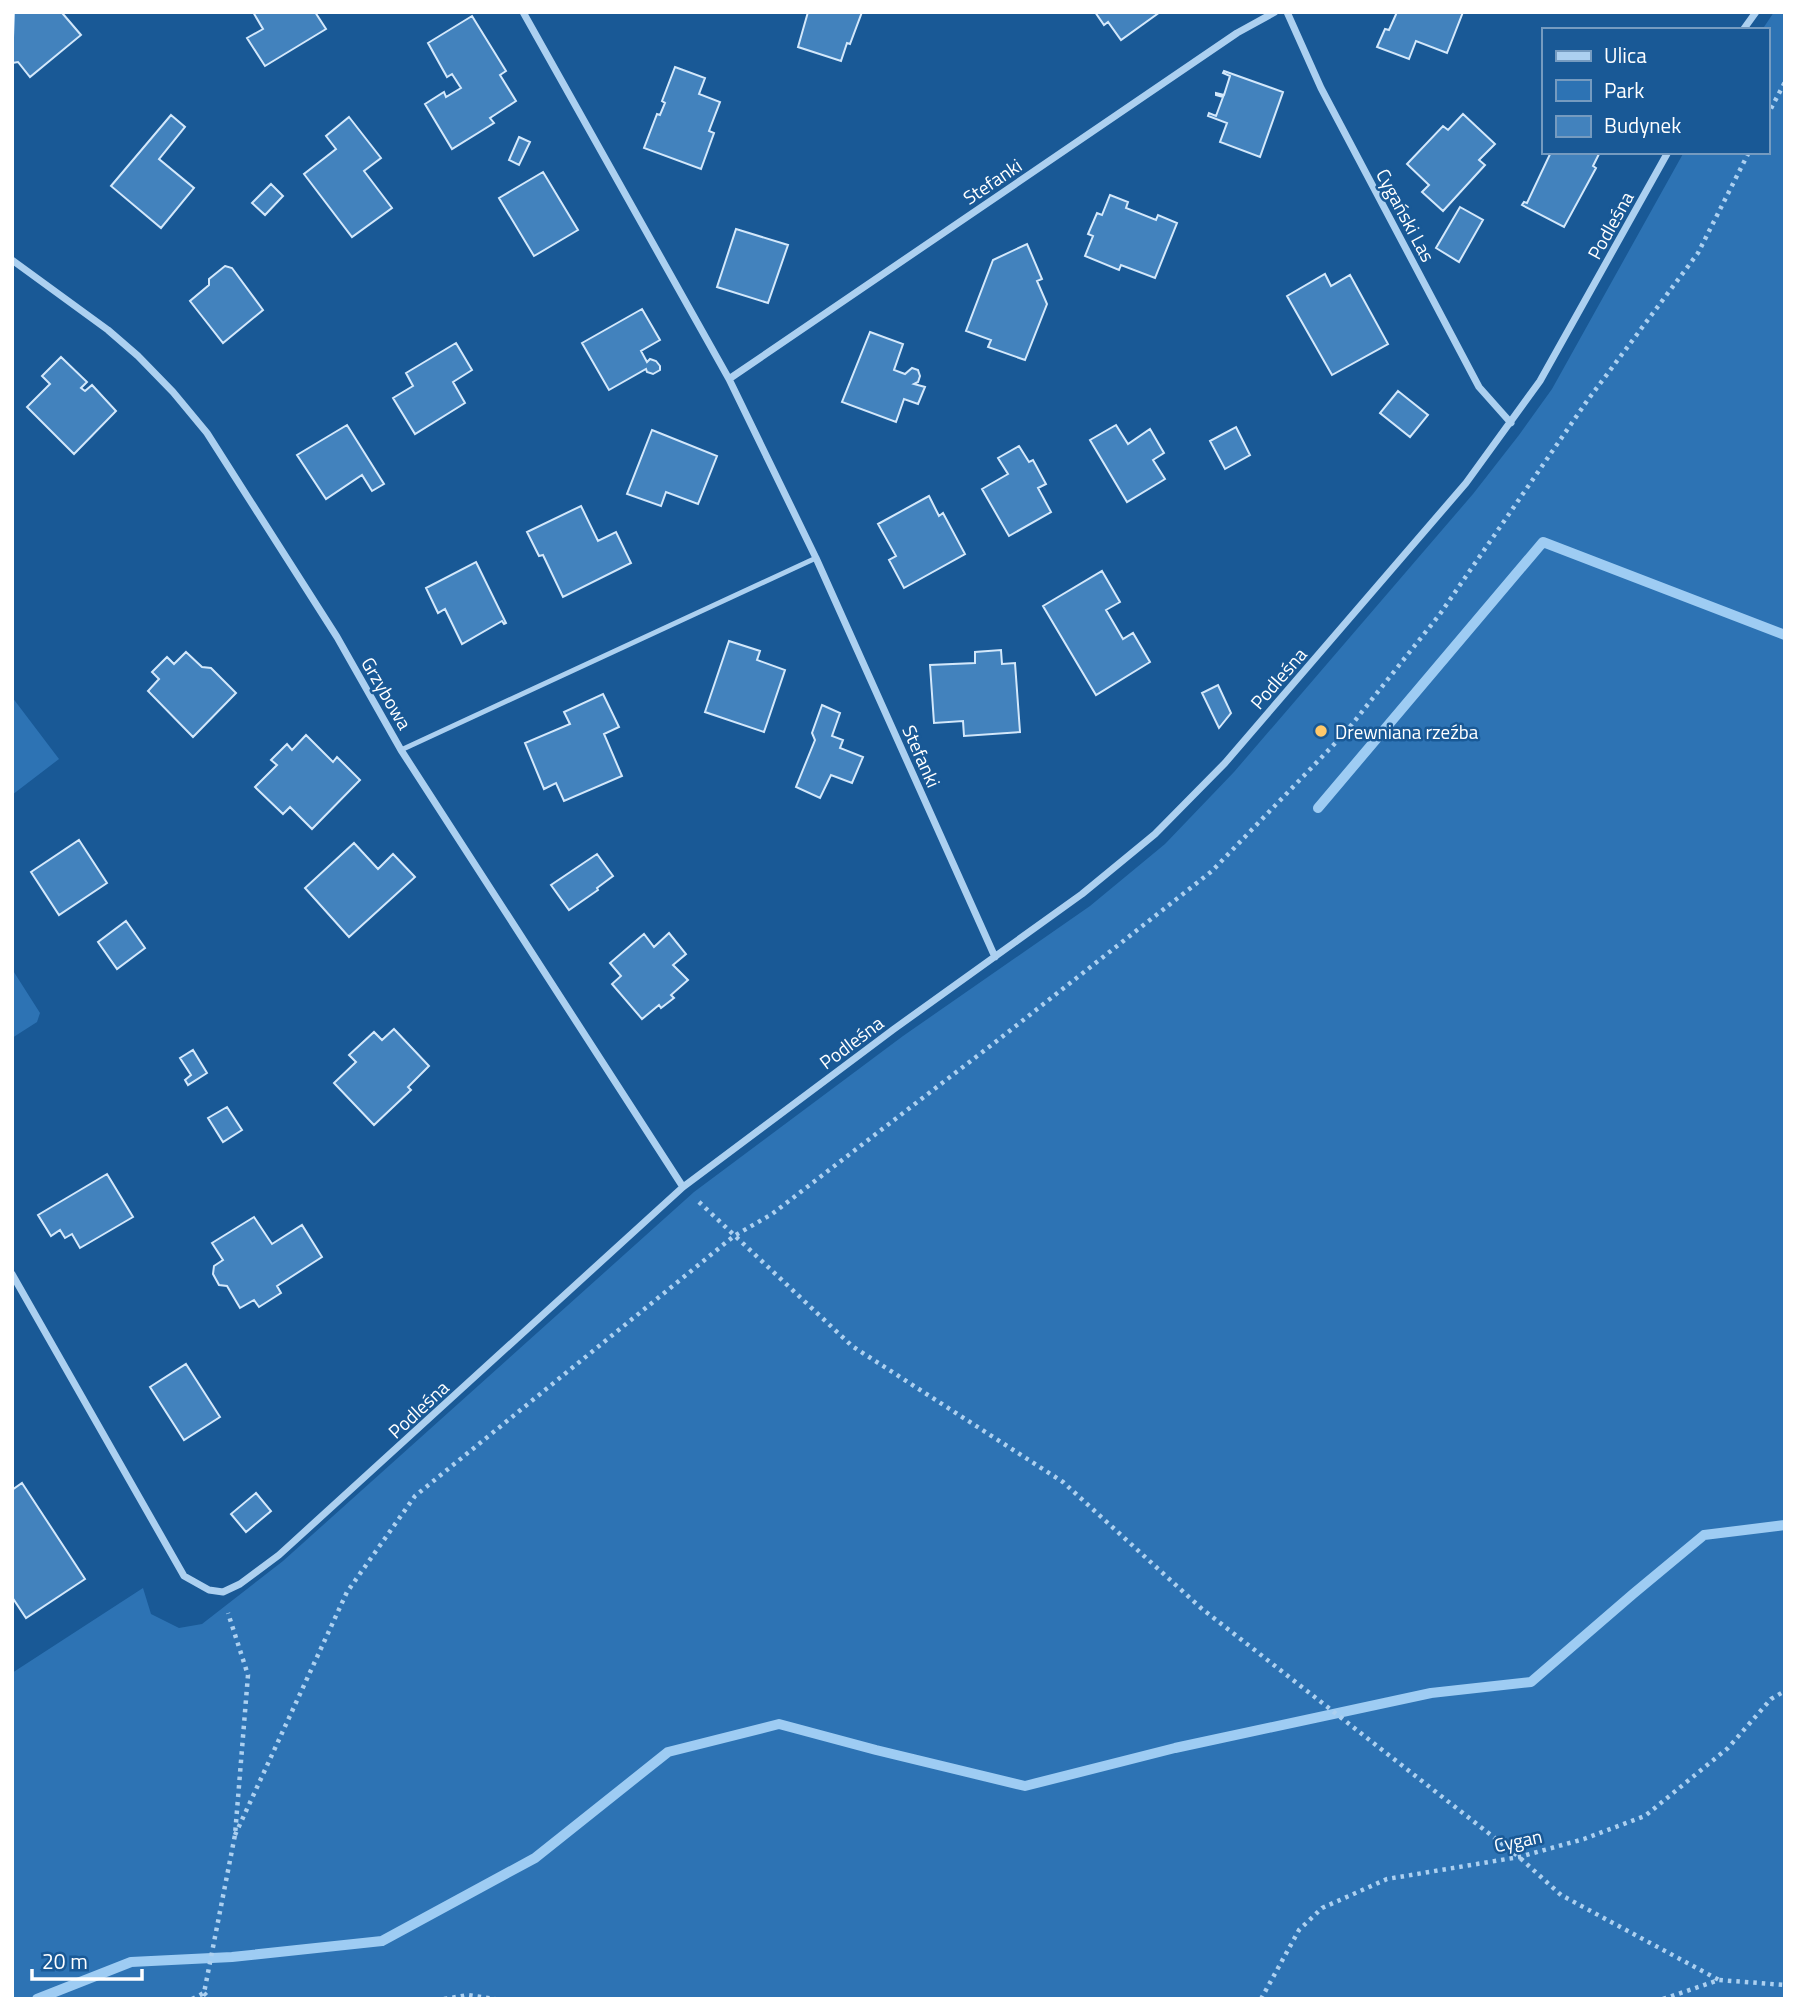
<svg xmlns="http://www.w3.org/2000/svg" width="1797" height="2011" font-family="'Titillium Web',sans-serif">
	<style>
		.green { fill: #2d73b4 }
		.lines { fill: none; stroke-linecap: round; stroke-linejoin: round }
		.stream { stroke: #9eccf3; stroke-width: 10 }
		.building { fill: #4282bd; stroke: #d3e8fb; stroke-width: 2 }
		.path { stroke: #acd0f0; stroke-width: 4.5; stroke-dasharray: 3.5 5; stroke-linecap: butt }
		.lane { stroke: #acd0f0; stroke-width: 5 }
		.street { stroke: #acd0f0; stroke-width: 7 }
		.poi-dot { fill: #ffc96b; stroke: #195996; stroke-width: 2.5 }
		.labels { text-anchor: middle; dominant-baseline: central; stroke-width: 5; stroke-linejoin: round; paint-order: stroke }
		.street-label { font-size: 19px; fill: #fff; stroke: #195996 }
		.poi-label { font-size: 19px; fill: #fff; stroke: #195996; text-anchor: start }
	</style>
	<rect width="100%" height="100%" fill="#195996"/>
	<path class="green" d="M 1774,12 L 1785,12 L 1785,1999 L 12,1999 L 12,1673 L 143,1588 L 151,1614 L 179,1628 L 202,1624 L 283,1561 L 694,1192 L 903,1036 L 1090,906 L 1165,844 L 1234,772 L 1473,494 L 1519,435 L 1552,389 L 1684,152 L 1767,152 L 1767,30 L 1762,30 Z
		M 12,697 L 59,759 L 12,795 Z
		M 12,969 L 40,1013 L 37,1022 L 12,1038 Z"/>
	<g class="lines">
		<path class="stream" d="M 1318,808 L 1543,542 L 1785,635
			M 37,1999 L 131,1962 L 232,1957 L 382,1941 L 535,1858 L 668,1752 L 779,1724 L 876,1750 L 1025,1786 L 1175,1748 L 1431,1693 L 1531,1682 L 1633,1594 L 1704,1535 L 1785,1525"/>
	</g>
	<path class="building" d="M 14,12 L 65,12 L 63,14 L 81,35 L 30,77 L 18,62 L 12,63 Z
		M 253,12 L 315,12 L 326,29 L 265,66 L 247,38 L 263,29 Z
		M 808,12 L 862,12 L 850,44 L 847,43 L 841,61 L 798,47 Z
		M 1095,12 L 1160,12 L 1121,40 L 1108,22 L 1104,25 Z
		M 1397,12 L 1463,12 L 1447,53 L 1416,41 L 1409,59 L 1377,47 L 1385,29 L 1389,30 Z
		M 472,16 L 506,71 L 500,75 L 516,101 L 490,118 L 494,123 L 452,149 L 425,104 L 444,92 L 446,97 L 461,88 L 452,74 L 447,77 L 428,43 Z
		M 675,67 L 705,78 L 699,94 L 720,102 L 709,131 L 714,133 L 701,169 L 644,148 L 657,114 L 660,115 L 665,103 L 662,101 Z
		M 1224,71 L 1283,92 L 1260,157 L 1220,142 L 1227,123 L 1208,116 L 1209,113 L 1216,116 L 1223,97 L 1216,95 L 1216,93 L 1224,95 L 1230,76 L 1223,73 Z
		M 1463,114 L 1495,144 L 1479,160 L 1485,165 L 1443,211 L 1422,192 L 1429,185 L 1407,164 L 1443,126 L 1448,130 Z
		M 171,115 L 185,127 L 159,159 L 194,188 L 161,228 L 111,186 Z
		M 349,117 L 381,158 L 364,171 L 392,208 L 352,237 L 304,174 L 336,149 L 326,136 Z
		M 519,137 L 530,142 L 519,165 L 509,160 Z
		M 1551,152 L 1600,152 L 1593,166 L 1596,168 L 1564,227 L 1522,205 L 1524,202 L 1527,203 Z
		M 543,172 L 578,230 L 534,256 L 499,198 Z
		M 271,184 L 283,196 L 265,215 L 252,203 Z
		M 1110,195 L 1128,202 L 1126,208 L 1156,220 L 1158,215 L 1177,223 L 1155,278 L 1121,265 L 1119,270 L 1085,256 L 1093,236 L 1088,234 L 1097,213 L 1102,215 Z
		M 1460,207 L 1483,220 L 1459,262 L 1436,248 Z
		M 736,229 L 788,245 L 768,303 L 717,287 Z
		M 1027,244 L 1042,279 L 1037,281 L 1047,304 L 1025,360 L 988,347 L 991,340 L 966,331 L 993,260 Z
		M 225,266 L 232,268 L 263,310 L 223,343 L 190,301 L 209,285 L 209,279 Z
		M 1325,274 L 1331,286 L 1350,275 L 1388,344 L 1332,375 L 1287,296 Z
		M 642,309 L 660,340 L 641,351 L 647,362 L 650,359 L 656,361 L 660,366 L 660,370 L 653,374 L 647,372 L 646,369 L 609,390 L 582,343 Z
		M 870,332 L 903,344 L 894,370 L 905,374 L 912,368 L 918,370 L 920,376 L 918,382 L 914,384 L 925,387 L 918,404 L 904,399 L 896,422 L 842,402 Z
		M 456,343 L 472,370 L 453,382 L 465,403 L 415,434 L 393,398 L 413,386 L 406,373 Z
		M 61,357 L 87,382 L 81,388 L 85,391 L 92,385 L 116,411 L 74,454 L 27,407 L 50,384 L 42,376 Z
		M 1398,391 L 1428,415 L 1410,437 L 1380,413 Z
		M 347,425 L 384,484 L 372,491 L 362,475 L 326,499 L 297,455 Z
		M 1116,425 L 1128,444 L 1150,429 L 1164,453 L 1153,460 L 1165,479 L 1127,502 L 1090,440 Z
		M 1236,427 L 1250,455 L 1225,469 L 1210,441 Z
		M 652,430 L 717,456 L 698,504 L 666,492 L 661,506 L 627,494 Z
		M 1019,446 L 1029,462 L 1033,460 L 1046,484 L 1038,488 L 1051,512 L 1009,536 L 982,489 L 1008,474 L 998,458 Z
		M 929,496 L 939,516 L 943,513 L 965,554 L 904,588 L 889,560 L 896,556 L 878,524 Z
		M 581,506 L 598,541 L 616,532 L 631,563 L 563,597 L 543,555 L 539,556 L 527,532 Z
		M 476,562 L 506,623 L 504,624 L 502,621 L 462,644 L 445,609 L 438,613 L 426,588 Z
		M 1102,571 L 1120,602 L 1106,610 L 1123,639 L 1133,633 L 1150,662 L 1096,695 L 1043,606 Z
		M 729,641 L 760,651 L 757,660 L 785,670 L 764,732 L 705,712 Z
		M 1001,650 L 1002,664 L 1015,663 L 1020,732 L 964,736 L 963,721 L 934,723 L 930,665 L 975,663 L 975,652 Z
		M 186,652 L 202,667 L 211,668 L 236,693 L 193,737 L 148,691 L 159,679 L 152,672 L 167,657 L 174,664 Z
		M 1218,685 L 1231,713 L 1219,728 L 1202,693 Z
		M 603,694 L 619,727 L 604,734 L 622,776 L 564,801 L 556,783 L 544,789 L 525,743 L 570,724 L 564,712 Z
		M 822,705 L 840,713 L 832,736 L 843,740 L 840,748 L 863,757 L 852,783 L 831,775 L 820,798 L 796,787 L 815,740 L 812,733 Z
		M 306,735 L 333,762 L 337,757 L 360,780 L 312,829 L 290,807 L 283,814 L 255,787 L 277,765 L 271,760 L 287,744 L 292,750 Z
		M 79,840 L 107,883 L 59,915 L 31,872 Z
		M 354,843 L 378,869 L 393,854 L 415,877 L 349,937 L 305,888 Z
		M 597,854 L 613,876 L 597,888 L 598,890 L 569,910 L 551,885 Z
		M 126,921 L 145,948 L 117,969 L 98,942 Z
		M 669,933 L 686,954 L 673,965 L 688,980 L 671,995 L 674,998 L 661,1008 L 659,1005 L 642,1019 L 612,984 L 621,976 L 610,963 L 644,934 L 654,947 Z
		M 394,1029 L 429,1066 L 408,1087 L 411,1090 L 374,1125 L 334,1083 L 356,1062 L 349,1055 L 374,1032 L 382,1040 Z
		M 193,1050 L 207,1073 L 188,1085 L 185,1080 L 191,1075 L 180,1058 Z
		M 227,1107 L 242,1130 L 223,1142 L 208,1118 Z
		M 107,1174 L 133,1217 L 80,1248 L 72,1234 L 65,1238 L 60,1230 L 51,1236 L 38,1215 Z
		M 254,1217 L 272,1244 L 302,1225 L 322,1257 L 277,1286 L 281,1293 L 259,1307 L 254,1300 L 240,1308 L 227,1286 L 219,1285 L 213,1274 L 214,1266 L 223,1260 L 212,1243 Z
		M 186,1364 L 220,1417 L 184,1440 L 150,1387 Z
		M 22,1483 L 85,1579 L 26,1618 L 12,1597 L 12,1490 Z
		M 256,1493 L 271,1511 L 246,1532 L 231,1514 Z"/>
	<g class="lines">
		<path class="path" d="M 1767,116 L 1785,82
			M 699,1202 L 852,1346 L 1063,1482 L 1201,1608 L 1519,1857 L 1561,1895 L 1719,1980
			M 235,1835 L 347,1592 L 415,1496 L 734,1236 L 772,1214 L 998,1040 L 1212,871 L 1345,733 L 1440,614 L 1587,401 L 1698,253 L 1749,152
			M 204,1993 L 210,1999
			M 192,1999 L 204,1993 L 235,1835 L 248,1675 L 228,1613
			M 444,1999 L 468,1995 L 495,1999
			M 1261,1999 L 1299,1930 L 1322,1908 L 1387,1879 L 1519,1857 L 1584,1839 L 1645,1816 L 1728,1748 L 1771,1699 L 1785,1691
			M 1663,1999 L 1719,1980 L 1785,1985"/>
		<path class="lane" d="M 401,750 L 816,558"/>
		<path class="street" d="M 523,12 L 729,379 L 816,558 L 995,957
			M 1287,12 L 1321,88 L 1479,387 L 1511,423
			M 1743,30 L 1756,12
			M 12,260 L 108,330 L 138,356 L 173,392 L 207,433 L 337,637 L 401,750 L 683,1187
			M 729,379 L 1237,33 L 1275,12
			M 12,1274 L 184,1576 L 209,1590 L 223,1592 L 240,1584 L 279,1555 L 683,1187 L 894,1029 L 1082,894 L 1155,834 L 1225,763 L 1466,483 L 1540,381 L 1668,152"/>
	</g>
	<circle class="poi-dot" cx="1321" cy="731" r="7"/>
	<g class="labels">
		<g class="street-label">
			<text transform="translate(992 181) rotate(-34)">Stefanki</text>
			<text transform="translate(1406 215) rotate(62)">Cygański Las</text>
			<text transform="translate(1610 225) rotate(-61)">Podleśna</text>
			<text transform="translate(1278 678) rotate(-49)">Podleśna</text>
			<text transform="translate(387 693) rotate(60)">Grzybowa</text>
			<text transform="translate(922 756) rotate(66)">Stefanki</text>
			<text transform="translate(851 1042) rotate(-37)">Podleśna</text>
			<text transform="translate(418 1409) rotate(-43)">Podleśna</text>
			<text transform="translate(1518 1840) rotate(-12)">Cygan</text>
		</g>
		<g class="poi-label">
			<text x="1335" y="731">Drewniana rzeźba</text>
		</g>
	</g>
	<rect width="1797" height="2011" fill="none" stroke="#ffffff" stroke-width="28"/>
	<rect x="1542" y="28" width="228" height="126" fill="#195996" stroke="#759bc0" stroke-width="2"/>
	<rect x="1556" y="51" width="35" height="10" fill="#acd0f0" stroke="#759bc0" stroke-width="2"/>
	<text x="1604" y="63" font-size="21" fill="#ffffff">Ulica</text>
	<rect x="1556" y="80" width="35" height="21" fill="#2d73b4" stroke="#759bc0" stroke-width="2"/>
	<text x="1604" y="98" font-size="21" fill="#ffffff">Park</text>
	<rect x="1556" y="116" width="35" height="21" fill="#4282bd" stroke="#759bc0" stroke-width="2"/>
	<text x="1604" y="133" font-size="21" fill="#ffffff">Budynek</text>
	<path d="M32 1969v10h110v-10" fill="none" stroke="#ffffff" stroke-width="3.5"/>
	<text x="42" y="1969" font-size="21" fill="#ffffff" stroke="#195996" stroke-width="5" paint-order="stroke">20 m</text>
</svg>
